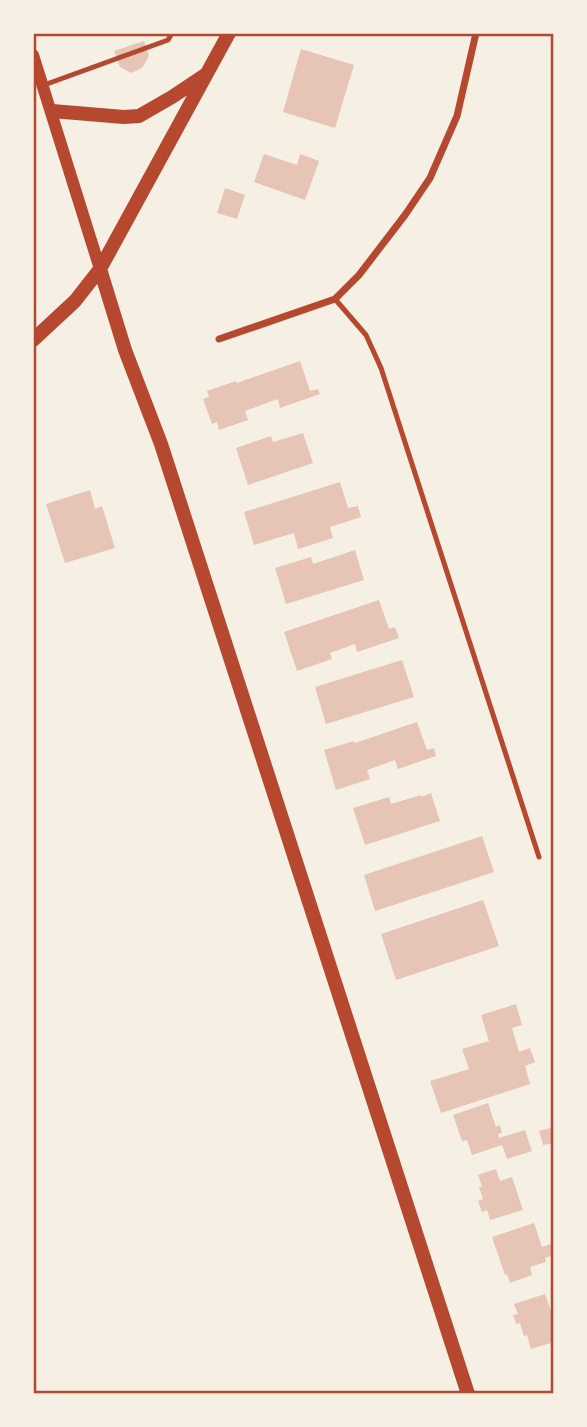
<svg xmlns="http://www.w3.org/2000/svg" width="587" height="1427" font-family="Overpass,sans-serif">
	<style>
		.building { fill: #e6c5b7 }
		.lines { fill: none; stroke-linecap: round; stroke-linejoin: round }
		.service { stroke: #b5482f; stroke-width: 5 }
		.minor { stroke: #b5482f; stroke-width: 7 }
		.tertiary { stroke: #b5482f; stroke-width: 12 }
		.secondary { stroke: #b5482f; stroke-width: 14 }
		.neatline { fill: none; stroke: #b5482f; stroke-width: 2.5 }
	</style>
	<rect width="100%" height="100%" fill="#f6efe4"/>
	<path class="building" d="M 144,41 L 149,56 L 142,68 L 131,73 L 120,67 L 114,51 Z
		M 301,49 L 354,65 L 335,128 L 283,112 Z
		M 264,154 L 297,165 L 300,154 L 319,161 L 305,200 L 254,182 Z
		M 225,188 L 245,195 L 237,219 L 217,213 Z
		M 300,361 L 310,391 L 318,389 L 320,394 L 280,408 L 278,399 L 245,411 L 248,420 L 219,430 L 217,422 L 212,424 L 203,399 L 209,397 L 207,391 L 236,381 L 237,383 Z
		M 303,433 L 313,463 L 248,485 L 236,448 L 271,436 L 273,442 Z
		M 340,482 L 348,508 L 358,506 L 361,517 L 330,527 L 333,538 L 298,549 L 294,533 L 254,545 L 244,512 Z
		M 90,490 L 95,509 L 102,506 L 115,548 L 65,563 L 46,504 Z
		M 355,550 L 364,580 L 286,604 L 275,568 L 311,557 L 313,564 Z
		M 379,600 L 389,629 L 395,627 L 399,638 L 357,652 L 355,644 L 330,653 L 332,659 L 297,671 L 284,632 Z
		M 402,660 L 414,697 L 326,724 L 315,687 Z
		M 417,722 L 427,750 L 434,748 L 436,756 L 398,769 L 395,760 L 367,770 L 370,779 L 336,790 L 324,750 L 354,741 L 355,743 Z
		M 431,793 L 440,821 L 365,845 L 353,808 L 389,797 L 391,804 L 421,795 L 421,797 Z
		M 482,836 L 494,872 L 375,911 L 364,875 Z
		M 483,900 L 499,946 L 396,980 L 381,934 Z
		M 516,1004 L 522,1025 L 512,1028 L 519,1052 L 530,1048 L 535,1062 L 525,1066 L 530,1084 L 441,1113 L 430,1081 L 469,1069 L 462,1049 L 489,1041 L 481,1015 Z
		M 488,1103 L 496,1127 L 500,1125 L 502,1133 L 498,1134 L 499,1138 L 525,1130 L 532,1151 L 507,1159 L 502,1145 L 472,1155 L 467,1140 L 462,1141 L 453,1115 Z
		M 554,1127 L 554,1143 L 543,1145 L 539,1131 Z
		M 496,1169 L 500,1181 L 512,1177 L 523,1210 L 490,1220 L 487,1210 L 482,1212 L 478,1201 L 483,1199 L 479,1187 L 482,1187 L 478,1175 Z
		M 534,1223 L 542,1247 L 551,1244 L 554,1255 L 545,1258 L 546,1262 L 530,1267 L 532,1275 L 510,1283 L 507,1274 L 505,1275 L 492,1237 Z
		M 545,1294 L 551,1311 L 554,1310 L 554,1342 L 531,1349 L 527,1335 L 524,1336 L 520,1323 L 516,1324 L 513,1315 L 518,1314 L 514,1304 Z"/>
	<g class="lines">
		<path class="service" d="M 44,85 L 168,40 L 172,33
			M 335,299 L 366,335 L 381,368 L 539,857"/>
		<path class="minor" d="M 219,339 L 335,299 L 359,275 L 405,215 L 430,178 L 457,116 L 476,33"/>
		<path class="tertiary" d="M 33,55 L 100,269"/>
		<path class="secondary" d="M 52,111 L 124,117 L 139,116 L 172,97 L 205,75
			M 100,269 L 125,350 L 161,444 L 468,1394
			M 33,340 L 75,301 L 100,269 L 229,33"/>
	</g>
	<rect width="587" height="1427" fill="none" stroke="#f6efe4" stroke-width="70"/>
	<rect x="35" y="35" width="517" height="1357" class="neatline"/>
</svg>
